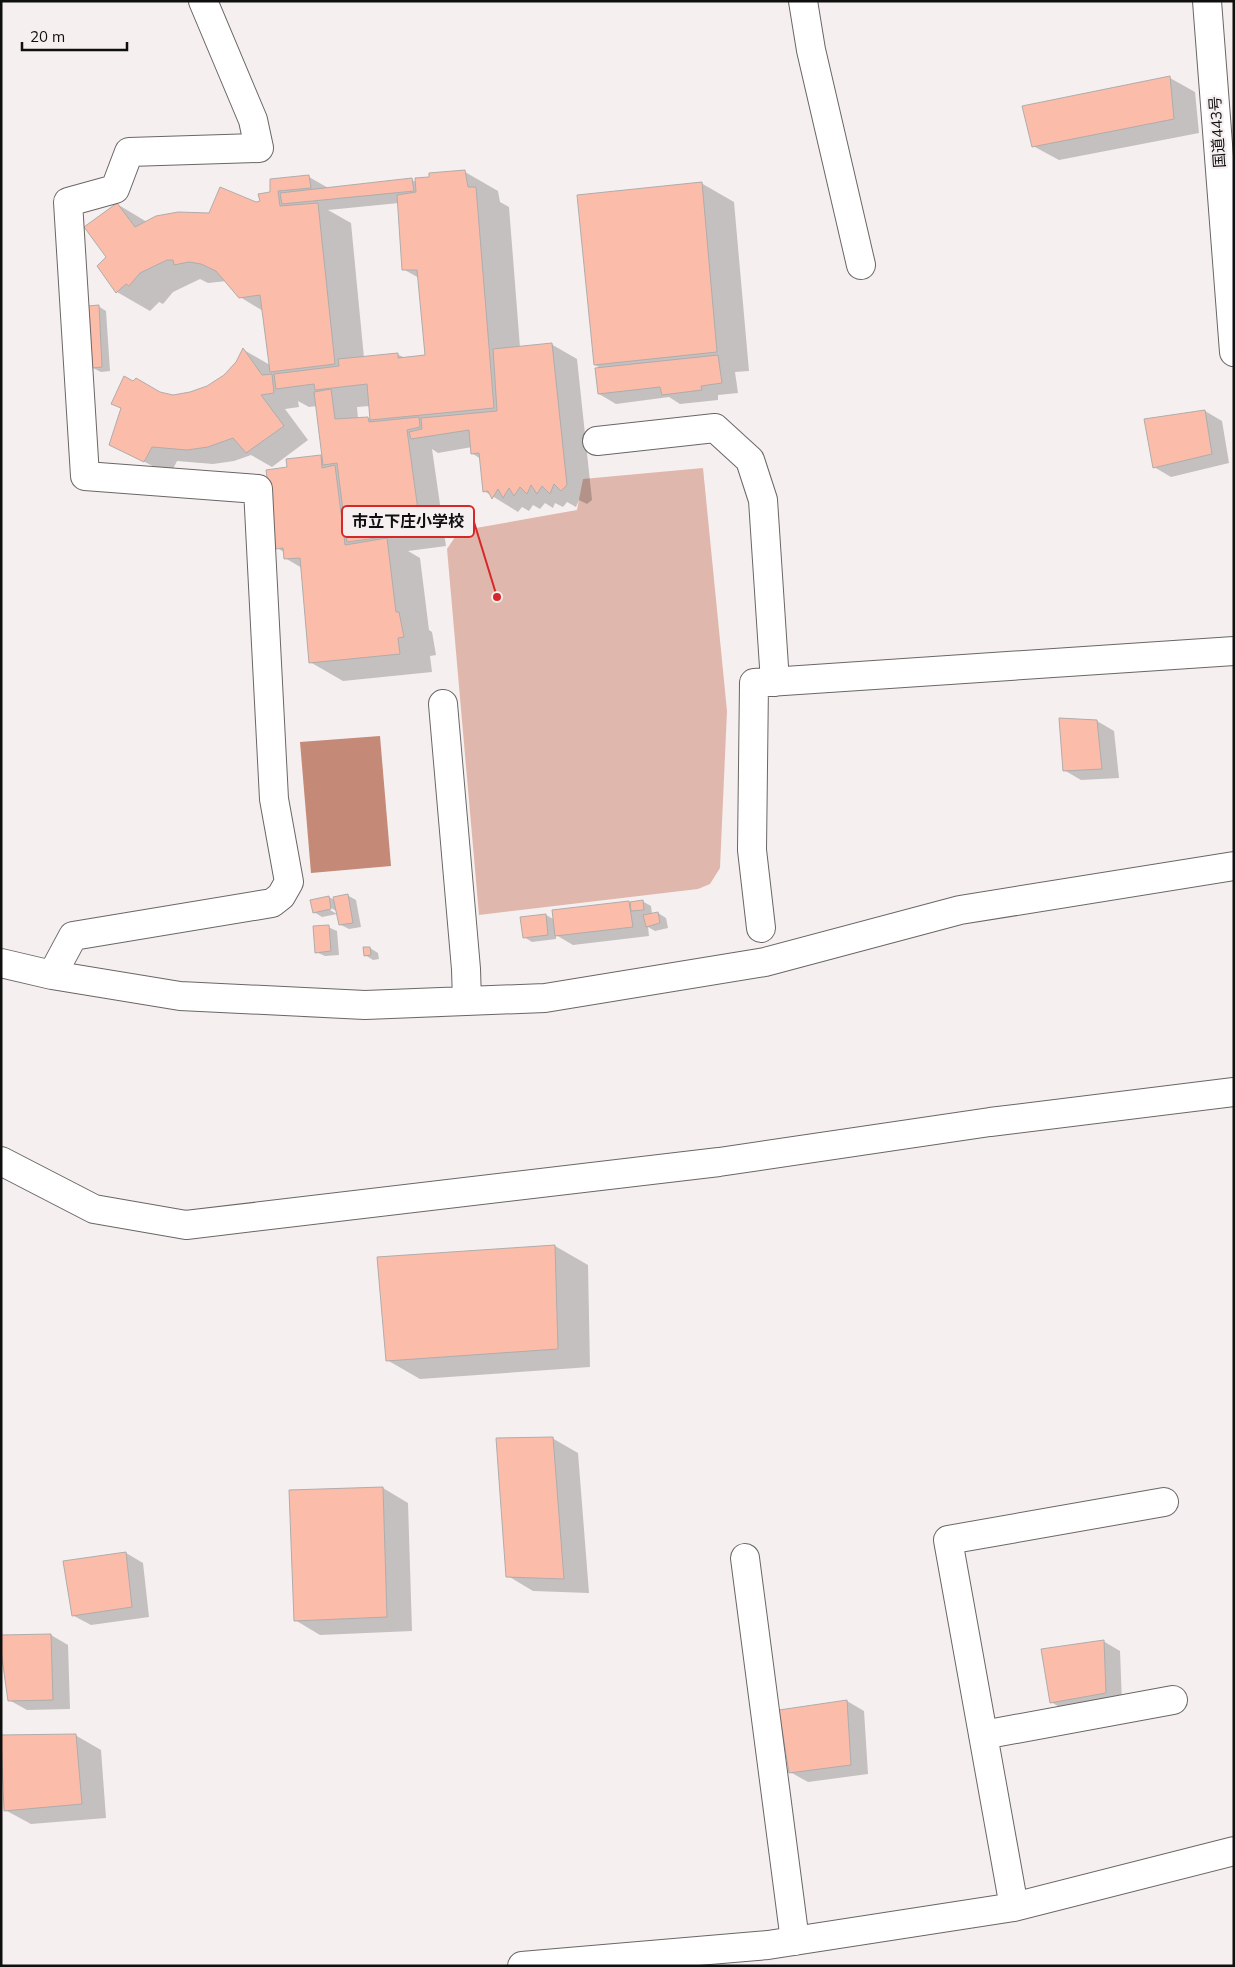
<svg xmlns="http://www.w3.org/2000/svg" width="1235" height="1967" font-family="Mulish,'Noto Sans JP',sans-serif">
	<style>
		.green { fill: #e0b7ac }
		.water { fill: #c58978 }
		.shadow { fill: #0003; fill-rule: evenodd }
		.building { fill: #fcbcaa; stroke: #b0acab }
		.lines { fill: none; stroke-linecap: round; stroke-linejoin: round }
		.minor-casing { stroke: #6a6665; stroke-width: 30 }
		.highway-casing { stroke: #6a6665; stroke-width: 30 }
		.minor { stroke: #fff; stroke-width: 28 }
		.highway { stroke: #fff; stroke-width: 28 }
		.labels { text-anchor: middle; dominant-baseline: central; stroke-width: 4.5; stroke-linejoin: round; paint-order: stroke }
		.street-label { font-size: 15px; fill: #100f0f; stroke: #f5f0ef }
		.leader { fill: none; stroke: #d62828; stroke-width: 2 }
		.callout-dot { fill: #d62828; stroke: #f5f0ef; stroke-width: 2 }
		.callout { fill: #f5f0ef; stroke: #d62828; stroke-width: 2 }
		.callout-label { font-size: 16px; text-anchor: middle; font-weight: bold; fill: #100f0f }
	</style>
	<rect width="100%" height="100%" fill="#f5f0ef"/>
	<path class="green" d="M 703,468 L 727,711 L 720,868 L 710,884 L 698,889 L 479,915 L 447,549 L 459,531 L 577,510 L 583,479 Z"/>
	<path class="water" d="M 380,736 L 391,866 L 311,873 L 300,742 Z"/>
	<path class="shadow" d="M 1170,78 L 1195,92 L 1199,133 L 1059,160 L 1033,146 Z
		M 465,172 L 498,191 L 500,202 L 509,207 L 520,347 L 551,344 L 577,359 L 592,500 L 587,504 L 579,500 L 576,507 L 567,502 L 563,507 L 555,503 L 553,508 L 545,503 L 540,509 L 533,505 L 529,511 L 522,507 L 518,512 L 484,491 L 481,459 L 473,454 L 472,447 L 438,453 L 432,449 L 446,546 L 408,551 L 420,558 L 429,630 L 432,632 L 436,655 L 430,656 L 432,672 L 343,681 L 310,662 L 302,568 L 285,558 L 284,552 L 277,548 L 288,468 L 321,456 L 324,458 L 317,406 L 309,407 L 298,401 L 299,407 L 285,409 L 308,440 L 272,467 L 251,455 L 234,461 L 213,464 L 177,461 L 170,475 L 110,444 L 122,409 L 112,403 L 160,393 L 173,396 L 191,394 L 207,387 L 225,376 L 238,363 L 244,350 L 270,365 L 263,311 L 240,297 L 227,281 L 208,283 L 200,279 L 173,292 L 163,304 L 159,302 L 150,311 L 117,292 L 108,257 L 117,204 L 147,222 L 209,214 L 261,202 L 271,193 L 309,177 L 330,189 L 412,180 L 416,182 ZM 399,203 L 403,269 L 419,278 L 427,356 L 405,358 L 397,354 L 364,358 L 351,223 L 328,210 ZM 370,406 L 372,420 L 368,418 L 358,419 L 357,407 Z
		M 701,183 L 734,202 L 749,371 L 735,372 L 738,393 L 718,395 L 718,400 L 680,404 L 669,397 L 616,404 L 599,394 L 601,368 L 595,365 Z
		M 98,306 L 106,311 L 110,371 L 101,372 L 93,368 Z
		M 1205,411 L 1222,421 L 1229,463 L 1171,477 L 1154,467 Z
		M 1097,721 L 1114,731 L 1119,778 L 1081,780 L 1064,770 Z
		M 347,895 L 356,900 L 361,927 L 349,929 L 341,925 L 338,912 L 326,905 L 325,907 L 337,914 L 322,917 L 314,912 L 329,897 L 336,901 Z
		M 642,901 L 651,906 L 652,914 L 658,913 L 666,918 L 668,928 L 655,931 L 648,927 L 649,936 L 573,945 L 556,935 L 556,939 L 532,942 L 524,937 L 546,915 L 555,920 L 628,902 Z
		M 328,927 L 337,931 L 339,955 L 325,956 L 316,952 Z
		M 370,948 L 378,953 L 379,959 L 373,960 L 365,955 Z
		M 555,1246 L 588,1265 L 590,1367 L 420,1379 L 387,1360 Z
		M 552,1438 L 578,1453 L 589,1593 L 533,1591 L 508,1576 Z
		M 383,1488 L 408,1503 L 412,1631 L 320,1635 L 295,1620 Z
		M 126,1553 L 143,1563 L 149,1617 L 91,1625 L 74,1616 Z
		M 51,1635 L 68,1645 L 70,1709 L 27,1710 L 9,1700 Z
		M 1103,1641 L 1120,1651 L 1122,1703 L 1068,1712 L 1051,1702 Z
		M 847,1701 L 864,1711 L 868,1774 L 808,1782 L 790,1772 L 781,1711 Z
		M 75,1735 L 101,1750 L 106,1818 L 31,1824 L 5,1810 L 1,1736 Z"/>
	<path class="building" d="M 1170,76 L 1174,119 L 1032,147 L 1022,106 Z
		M 465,170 L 468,187 L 476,187 L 494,408 L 370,420 L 367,384 L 315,390 L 314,384 L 276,389 L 274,374 L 339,366 L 338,359 L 398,353 L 398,358 L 425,355 L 417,270 L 402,270 L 397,195 L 416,192 L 415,178 L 429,177 L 429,173 Z
		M 309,175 L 311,188 L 278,191 L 280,206 L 318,203 L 335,364 L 270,372 L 260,295 L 239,298 L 216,271 L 201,264 L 189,262 L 174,265 L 173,260 L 167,260 L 140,273 L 129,286 L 126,284 L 116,293 L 97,266 L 106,257 L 84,227 L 117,203 L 135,227 L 156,216 L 178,212 L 209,213 L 220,187 L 256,202 L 260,201 L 258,194 L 270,192 L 270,179 Z
		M 412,178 L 414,191 L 282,204 L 280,193 Z
		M 702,182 L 717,352 L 594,365 L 577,195 Z
		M 99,305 L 102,367 L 91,368 L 88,306 Z
		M 552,343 L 567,485 L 561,491 L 554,484 L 550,494 L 542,486 L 537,494 L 531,485 L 527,494 L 520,487 L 514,496 L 509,488 L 503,498 L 498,489 L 492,499 L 488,491 L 483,492 L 479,453 L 471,454 L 469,430 L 411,439 L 409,432 L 422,429 L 421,418 L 497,411 L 493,349 Z
		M 243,348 L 262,375 L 272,374 L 274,393 L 261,395 L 284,426 L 246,453 L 233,438 L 208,447 L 187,450 L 152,447 L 144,462 L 109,445 L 121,408 L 111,404 L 124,376 L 133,381 L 136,378 L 160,392 L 173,395 L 190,392 L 207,386 L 224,375 L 236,362 Z
		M 718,355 L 722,383 L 701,386 L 702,390 L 662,395 L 660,387 L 598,394 L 595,368 Z
		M 331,389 L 335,419 L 368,417 L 369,422 L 419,417 L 420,427 L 407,430 L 421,532 L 347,542 L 337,463 L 323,465 L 314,392 Z
		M 1205,410 L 1212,454 L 1153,468 L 1144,419 Z
		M 321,455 L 322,468 L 335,465 L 345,545 L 387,538 L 396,612 L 399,612 L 404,637 L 398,638 L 400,654 L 309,663 L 300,558 L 284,559 L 283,548 L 276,549 L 266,470 L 287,467 L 286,459 Z
		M 1059,718 L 1097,720 L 1102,769 L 1063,771 Z
		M 348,894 L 353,923 L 339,925 L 333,897 Z
		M 329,896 L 331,909 L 313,913 L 310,900 Z
		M 643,900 L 644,910 L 631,911 L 630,902 Z
		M 629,901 L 633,927 L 555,936 L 552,910 Z
		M 658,912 L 660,923 L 646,927 L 643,915 Z
		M 546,914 L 548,935 L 523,938 L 520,917 Z
		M 329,925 L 331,951 L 315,953 L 313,926 Z
		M 363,947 L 370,947 L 371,955 L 364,956 Z
		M 555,1245 L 558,1349 L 386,1361 L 377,1257 Z
		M 553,1437 L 564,1579 L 506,1577 L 496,1438 Z
		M 383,1487 L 387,1617 L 294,1621 L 289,1490 Z
		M 126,1552 L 132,1607 L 72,1616 L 63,1561 Z
		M 51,1634 L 53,1700 L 8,1701 L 1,1651 L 1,1635 Z
		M 1104,1640 L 1106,1693 L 1050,1703 L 1041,1649 Z
		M 847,1700 L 851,1765 L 789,1773 L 779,1710 Z
		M 76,1734 L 82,1804 L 4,1811 L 1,1735 Z"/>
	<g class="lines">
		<defs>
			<path id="minor" d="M 803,1 L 811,50 L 861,265
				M 597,441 L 715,428 L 750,460 L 763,500 L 775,682
				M 443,704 L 466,969 L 467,1001
				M 761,928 L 752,850 L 754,683 L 1234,651
				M 1,963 L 52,975 L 180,996 L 365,1005 L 545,998 L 765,962 L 960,910 L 1234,866
				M 52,975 L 73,936 L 272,903 L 281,896 L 289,882 L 274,799 L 258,489 L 85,476 L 68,202 L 115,189 L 129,152 L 259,148 L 253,120 L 203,1
				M 1,1161 L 94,1209 L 186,1225 L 719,1162 L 990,1122 L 1234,1092
				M 745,1558 L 795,1941
				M 983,1735 L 1173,1700
				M 1014,1907 L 948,1540 L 1164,1502
				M 522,1966 L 768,1945 L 1014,1907 L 1234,1851"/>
			<path id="highway" d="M 1207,1 L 1234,352"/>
		</defs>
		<use href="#minor" class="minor-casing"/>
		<use href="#highway" class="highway-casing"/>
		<use href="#minor" class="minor"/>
		<use href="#highway" class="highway"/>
	</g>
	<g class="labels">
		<g class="street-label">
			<text transform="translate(1217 132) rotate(-94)">国道443号</text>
		</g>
	</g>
	<path class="leader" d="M497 597L474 522"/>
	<circle class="callout-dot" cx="497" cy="597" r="5"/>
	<rect class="callout" x="342" y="506" width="132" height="31" rx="5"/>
	<g class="callout-label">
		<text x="408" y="527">市立下庄小学校</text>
	</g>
	<rect width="1235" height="1967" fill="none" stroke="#100f0f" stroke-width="5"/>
	<path d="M22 42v8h105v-8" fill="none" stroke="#100f0f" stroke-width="2.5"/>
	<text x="30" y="42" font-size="15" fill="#100f0f" stroke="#f5f0ef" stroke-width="4" paint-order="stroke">20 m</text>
</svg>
